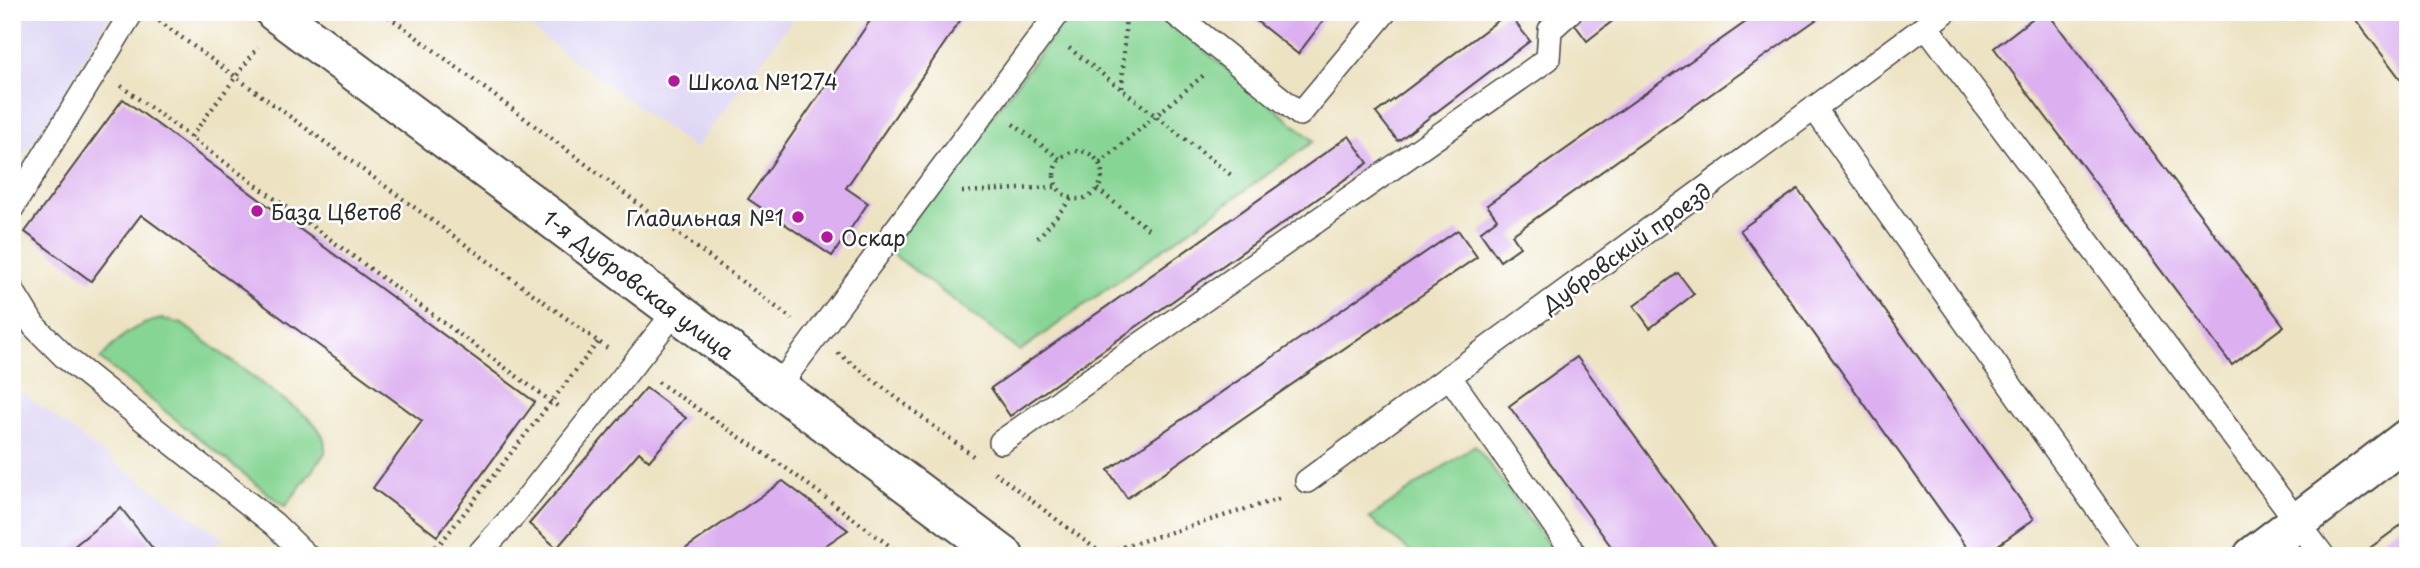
<svg xmlns="http://www.w3.org/2000/svg" width="2420" height="568" font-family="'Playpen Sans',sans-serif">
	<style>
		.built { fill: #ded5f5 }
		.green { fill: #87d594; stroke: #598060; stroke-width: 2 }
		.building { fill: #dbaff0 }
		.lines { fill: none; stroke-linecap: round; stroke-linejoin: round }
		.lane-casing { stroke: #484742; stroke-width: 26 }
		.secondary-casing { stroke: #484742; stroke-width: 42 }
		.path { stroke: #484742; stroke-width: 4.5; stroke-dasharray: 2 5; stroke-linecap: butt }
		.lane { stroke: #fff; stroke-width: 23 }
		.secondary { stroke: #fff; stroke-width: 38 }
		.poi-dot { fill: #b5179e; stroke: #fff; stroke-width: 2.5 }
		.labels { text-anchor: middle; dominant-baseline: central; stroke-width: 5; stroke-linejoin: round; paint-order: stroke }
		.poi-label { font-size: 21px; fill: #2b2b2b; stroke: #fff; text-anchor: start }
		.street-label { font-size: 21px; fill: #2b2b2b; stroke: #fff }
	</style>
	<rect width="100%" height="100%" fill="#fff"/>
	<filter id="ink" filterUnits="userSpaceOnUse"><feTurbulence type="fractalNoise" baseFrequency=".0143" numOctaves="2"/><feDisplacementMap in="SourceGraphic" scale="14" xChannelSelector="R" yChannelSelector="G"/><feConvolveMatrix kernelMatrix="1 2 1 2 8 2 1 2 1" color-interpolation-filters="sRGB"/></filter>
	<filter id="wash" filterUnits="userSpaceOnUse"><feTurbulence type="fractalNoise" baseFrequency=".00686" numOctaves="4" result="noise"/><feDisplacementMap in="SourceGraphic" scale="28" xChannelSelector="R" yChannelSelector="G"/><feGaussianBlur stdDeviation="1.57" result="paint"/><feColorMatrix in="noise" values="0 0 0 0 0 0 0 0 0 0 0 0 0 0 0 0 0 1.4 0 .05"/><feComposite in="paint" operator="in"/></filter>
	<g filter="url(#wash)">
		<rect width="100%" height="100%" fill="#ede3c3"/>
		<path class="built" d="M 12,12 L 111,12 L 57,105 L 12,172 Z
			M 509,12 L 798,12 L 695,149 Z
			M 12,385 L 127,471 L 224,539 L 203,556 L 12,556 Z"/>
		<path class="green" d="M 1071,12 L 1158,12 L 1314,141 L 1020,351 L 889,251 Z
			M 162,319 L 182,324 L 311,420 C 321,431 326,438 325,453 L 285,507 L 100,359 C 119,338 133,324 162,319 Z
			M 1475,445 L 1557,556 L 1416,556 L 1369,518 Z"/>
		<g id="blocks">
			<path class="building" d="M 876,12 L 966,12 L 846,188 L 868,203 L 832,256 L 748,199 Z
				M 1245,12 L 1330,12 L 1298,54 Z
				M 1534,12 L 1554,12 L 1543,23 Z
				M 1578,12 L 1624,12 L 1587,41 L 1570,18 Z
				M 1760,12 L 1827,12 L 1512,235 L 1520,247 L 1500,261 L 1480,232 L 1497,219 L 1487,205 Z
				M 2041,12 L 2047,12 L 2284,326 L 2232,365 L 1994,48 Z
				M 2350,12 L 2408,12 L 2408,89 Z
				M 1508,13 L 1530,41 L 1398,141 L 1376,113 Z
				M 123,99 L 535,402 L 437,536 L 373,488 L 422,421 L 310,339 L 141,215 L 91,281 L 25,232 Z
				M 1349,136 L 1368,163 L 1010,416 L 991,388 Z
				M 1798,189 L 2034,519 L 1983,556 L 1973,556 L 1740,230 Z
				M 1458,230 L 1477,257 L 1127,498 L 1108,470 Z
				M 1678,273 L 1694,294 L 1650,328 L 1634,306 Z
				M 1577,357 L 1722,556 L 1618,556 L 1597,527 L 1509,406 Z
				M 646,388 L 686,418 L 649,461 L 639,452 L 557,548 L 529,524 Z
				M 783,481 L 848,530 L 810,556 L 675,556 Z
				M 121,508 L 154,550 L 147,556 L 62,556 Z
				M 2408,520 L 2408,556 L 2359,556 Z"/>
		</g>
	</g>
	<g filter="url(#ink)">
		<use href="#blocks" fill-opacity="0" stroke="#484742" stroke-width="2"/>
		<g class="lines">
			<defs>
				<path id="lane" d="M 1173,12 L 1300,114 L 1385,12
					M 1926,26 L 2323,556
					M 1814,108 L 2131,556
					M 12,208 L 132,12
					M 12,290 L 34,326 L 66,358 L 274,524 L 307,556
					M 1449,376 L 1576,556
					M 777,388 L 1059,12
					M 1001,442 L 1548,59 L 1550,30 L 1570,12
					M 1307,481 L 1945,12
					M 477,556 L 513,516 L 675,312"/>
				<path id="secondary" d="M 275,12 L 1004,556
					M 2253,556 L 2408,438"/>
			</defs>
			<use href="#lane" class="lane-casing"/>
			<use href="#secondary" class="secondary-casing"/>
			<path class="path" d="M 383,12 L 792,319
				M 159,21 L 607,348
				M 1069,48 L 1231,175
				M 121,86 L 560,408
				M 1122,88 L 1126,12
				M 1013,124 L 1060,159
				M 191,137 L 258,47
				M1054 175a24 24 0 1 1 48 0a24 24 0 1 1-48 0Z
				M 1100,163 L 1205,74
				M 1097,189 L 1148,229
				M 962,192 L 1055,187
				M 1038,238 L 1071,199
				M 838,353 L 973,456
				M 658,382 L 790,471 L 903,556
				M 994,472 L 1105,556
				M 1103,553 L 1282,498
				M 425,556 L 443,540 L 598,342"/>
			<use href="#lane" class="lane"/>
			<use href="#secondary" class="secondary"/>
		</g>
	</g>
	<g class="poi-dot">
		<circle cx="674" cy="81" r="7"/>
		<circle cx="257" cy="211" r="7"/>
		<circle cx="798" cy="217" r="7"/>
		<circle cx="827" cy="237" r="7"/>
	</g>
	<g class="labels">
		<g class="poi-label">
			<text x="688" y="81">Школа №1274</text>
			<text x="271" y="211">База Цветов</text>
			<text x="784" y="217" text-anchor="end">Гладильная №1</text>
			<text x="841" y="237">Оскар</text>
		</g>
		<g class="street-label">
			<text transform="translate(1626 247) rotate(-36)">Дубровский проезд</text>
			<text transform="translate(639 284) rotate(37)">1-я Дубровская улица</text>
		</g>
	</g>
	<rect width="2420" height="568" fill="none" stroke="#fff" stroke-width="42"/>
</svg>
